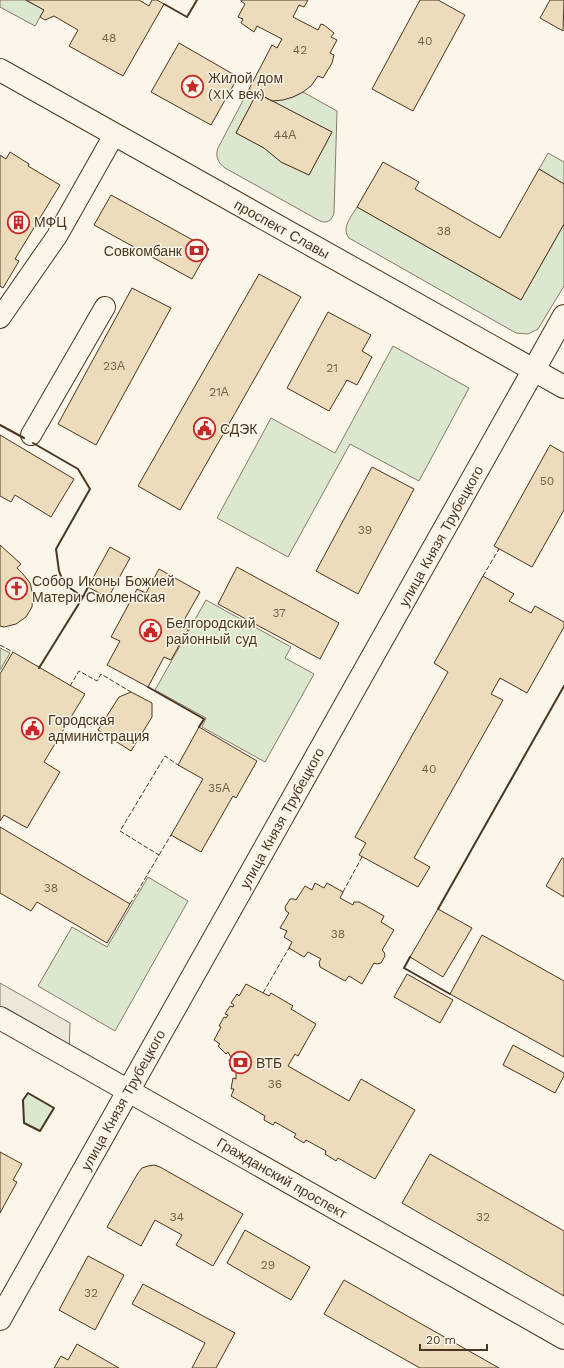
<svg xmlns="http://www.w3.org/2000/svg" width="564" height="1368" font-family="'Work Sans',sans-serif">
	<style>
		.green { fill: #dce7d0; stroke: #887966 }
		.parking { fill: #ede7d9; stroke: #887966 }
		.building { fill: #ecdcbc; stroke: #4a3520 }
		.lines { fill: none; stroke-linecap: round; stroke-linejoin: round }
		.street-casing { stroke: #4a3520; stroke-width: 22 }
		.secondary-casing { stroke: #4a3520; stroke-width: 24 }
		.primary-casing { stroke: #4a3520; stroke-width: 24 }
		.street { stroke: #fbf6e9; stroke-width: 20 }
		.secondary { stroke: #fbf6e9; stroke-width: 22 }
		.primary { stroke: #fbf6e9; stroke-width: 22 }
		.fence { stroke: #4a3520; stroke-width: 1; stroke-dasharray: 5 2; stroke-linecap: butt }
		.wall { stroke: #4a3520; stroke-width: 2 }
		.labels { text-anchor: middle; dominant-baseline: central; stroke-width: 3; stroke-linejoin: round; paint-order: stroke }
		.number-label { font-size: 12px; fill: #725f47 }
		.poi-label { font-size: 14px; fill: #4a3520; stroke: #fbf6e9; text-anchor: start }
		.street-label { font-size: 14px; fill: #4a3520; stroke: #fbf6e9 }
	</style>
	<rect width="100%" height="100%" fill="#fbf6e9"/>
	<path class="green" d="M 0,0 L 25,0 L 44,10 L 35,26 L 0,7 Z
		M 249,89 L 257,93 L 236,133 L 264,148 L 281,162 L 309,175 L 332,132 L 272,101 L 293,97 L 303,92 L 337,111 L 334,213 C 332,220 327,224 320,221 L 225,168 C 218,163 215,156 218,148 Z
		M 548,153 L 564,162 L 564,184 L 539,169 Z
		M 357,207 L 521,300 L 564,224 L 564,286 L 538,329 L 528,334 L 516,333 L 349,238 C 341,228 351,217 357,207 Z
		M 393,346 L 469,388 L 419,481 L 350,444 L 288,557 L 217,518 L 271,418 L 335,453 Z
		M 206,600 L 291,647 L 285,658 L 314,674 L 265,762 L 202,727 L 206,718 L 155,690 Z
		M 0,648 L 10,653 L 0,670 Z
		M 148,877 L 188,901 L 115,1031 L 38,986 L 72,927 L 107,947 Z
		M 28,1093 L 54,1108 L 40,1131 L 24,1123 L 23,1100 Z"/>
	<path class="parking" d="M 0,983 L 70,1023 L 69,1057 L 0,1018 Z"/>
	<path class="building" d="M 26,0 L 139,0 L 149,6 L 152,0 L 157,0 L 164,4 L 123,76 L 69,46 L 78,30 L 54,16 L 45,20 L 40,17 L 44,10 Z
		M 241,0 L 308,0 L 304,7 L 299,5 L 293,17 L 318,30 L 321,24 L 324,25 L 334,33 L 331,37 L 337,40 L 330,53 L 334,55 L 332,63 L 323,78 L 318,76 L 311,86 L 303,92 L 293,97 L 283,100 L 272,101 L 249,89 L 272,45 L 277,48 L 282,39 L 257,26 L 254,32 L 241,23 L 243,19 L 238,17 L 245,4 L 241,1 Z
		M 420,0 L 438,0 L 465,15 L 413,111 L 372,89 Z
		M 550,0 L 564,0 L 563,31 L 540,18 Z
		M 179,43 L 238,77 L 211,125 L 151,92 Z
		M 257,93 L 332,132 L 309,175 L 281,162 L 264,148 L 236,133 Z
		M 10,152 L 29,164 L 28,166 L 60,185 L 15,259 L 19,261 L 3,288 L 0,286 L 0,155 L 6,159 Z
		M 383,162 L 419,182 L 415,189 L 500,238 L 539,169 L 564,184 L 564,224 L 521,300 L 357,207 Z
		M 111,195 L 209,249 L 192,279 L 94,225 Z
		M 259,274 L 301,297 L 180,510 L 138,486 Z
		M 132,288 L 171,308 L 96,445 L 58,424 Z
		M 328,312 L 371,335 L 362,351 L 372,357 L 357,385 L 347,380 L 329,411 L 287,388 Z
		M 0,435 L 74,479 L 51,517 L 15,495 L 11,502 L 0,496 Z
		M 550,445 L 564,453 L 564,510 L 532,567 L 494,546 Z
		M 372,467 L 414,489 L 358,594 L 316,571 Z
		M 0,545 L 21,564 L 17,568 L 23,574 L 30,583 L 33,595 L 32,607 L 26,617 L 16,624 L 4,627 L 0,626 Z
		M 110,547 L 130,558 L 108,598 L 88,587 Z
		M 237,567 L 339,623 L 320,659 L 218,604 Z
		M 159,569 L 200,592 L 183,622 L 190,626 L 171,660 L 164,657 L 148,687 L 107,665 L 120,641 L 111,637 L 137,589 L 146,593 Z
		M 483,576 L 514,594 L 509,601 L 531,613 L 535,606 L 564,622 L 564,627 L 527,693 L 500,678 L 491,694 L 503,700 L 414,858 L 430,867 L 418,887 L 359,855 L 366,843 L 355,837 L 448,672 L 434,663 Z
		M 13,652 L 85,694 L 44,762 L 60,772 L 27,828 L 4,815 L 0,821 L 0,674 Z
		M 131,692 L 152,703 L 152,717 L 131,751 L 98,730 L 119,697 Z
		M 199,727 L 257,761 L 236,798 L 233,796 L 201,852 L 171,835 L 203,779 L 178,765 Z
		M 0,827 L 130,904 L 107,943 L 37,902 L 31,911 L 0,893 Z
		M 562,858 L 564,859 L 564,897 L 546,886 Z
		M 315,883 L 324,888 L 327,883 L 343,892 L 340,898 L 353,905 L 354,902 L 359,902 L 368,907 L 384,916 L 381,922 L 394,930 L 382,950 L 384,952 L 385,956 L 381,963 L 377,964 L 374,963 L 362,984 L 349,976 L 345,981 L 320,967 L 319,962 L 321,959 L 308,952 L 304,957 L 289,948 L 292,942 L 284,937 L 287,931 L 280,928 L 289,913 L 286,911 L 285,907 L 290,899 L 294,899 L 296,900 L 305,886 L 312,890 Z
		M 438,909 L 472,928 L 443,977 L 410,957 Z
		M 482,935 L 564,981 L 564,1057 L 450,994 Z
		M 407,974 L 453,1000 L 440,1023 L 394,997 Z
		M 246,984 L 269,996 L 271,993 L 293,1006 L 291,1009 L 316,1024 L 298,1056 L 295,1054 L 288,1066 L 349,1101 L 361,1079 L 415,1110 L 375,1179 L 338,1158 L 336,1161 L 325,1154 L 326,1151 L 306,1140 L 304,1143 L 294,1137 L 296,1134 L 275,1122 L 273,1125 L 264,1120 L 265,1116 L 231,1096 L 234,1089 L 231,1089 L 233,1078 L 236,1079 L 236,1070 L 232,1071 L 229,1060 L 232,1059 L 228,1052 L 226,1054 L 218,1046 L 220,1044 L 214,1040 L 221,1027 L 219,1026 L 224,1017 L 226,1018 L 228,1015 L 225,1014 L 230,1006 L 233,1007 L 234,1005 L 231,1003 L 237,994 L 239,996 Z
		M 513,1045 L 564,1073 L 564,1076 L 555,1093 L 503,1065 Z
		M 0,1152 L 22,1164 L 13,1180 L 17,1182 L 0,1213 Z
		M 430,1154 L 564,1231 L 564,1296 L 402,1203 Z
		M 154,1165 L 160,1167 L 243,1214 L 213,1266 L 176,1245 L 182,1235 L 155,1220 L 141,1246 L 107,1227 L 138,1173 L 142,1168 L 148,1166 Z
		M 245,1230 L 310,1267 L 291,1300 L 227,1263 Z
		M 88,1256 L 124,1275 L 95,1330 L 59,1310 Z
		M 344,1280 L 499,1368 L 420,1368 L 324,1314 Z
		M 143,1284 L 235,1333 L 216,1368 L 192,1368 L 205,1343 L 132,1304 Z
		M 77,1344 L 119,1368 L 54,1368 L 61,1356 L 68,1360 Z"/>
	<g class="lines">
		<defs>
			<path id="street" d="M 0,318 L 57,236 L 114,135
				M 31,435 L 105,307"/>
			<path id="secondary" d="M 0,1018 L 564,1338
				M 0,1319 L 564,316"/>
			<path id="primary" d="M 0,70 L 564,387"/>
		</defs>
		<use href="#street" class="street-casing"/>
		<use href="#secondary" class="secondary-casing"/>
		<use href="#primary" class="primary-casing"/>
		<use href="#street" class="street"/>
		<use href="#secondary" class="secondary"/>
		<use href="#primary" class="primary"/>
		<path class="fence" d="M 483,576 L 499,549
			M 0,645 L 13,652
			M 70,686 L 79,671 L 97,681 L 101,674 L 131,692
			M 159,855 L 171,835
			M 343,892 L 362,857
			M 130,904 L 159,855 L 120,831 L 165,756 L 178,765
			M 263,993 L 289,948"/>
		<path class="wall" d="M 164,4 L 187,17 L 197,0
			M 0,425 L 24,438
			M 33,443 L 78,469 L 90,489 L 56,549 L 59,571 L 64,584 L 83,597 L 39,668
			M 83,597 L 88,587
			M 148,687 L 204,719 L 199,727
			M 438,909 L 564,686
			M 410,957 L 404,968 L 450,994
			M 28,1093 L 54,1108 L 40,1131 L 24,1123 L 23,1100 Z"/>
	</g>
	<defs>
		<symbol id="sight-ring" viewBox="-11 -11 22 22"><circle r="9.5" fill="#fbf6e9" stroke="#c62828" stroke-width="1.5"/><path d="M0-6L1.8-2.2L6-1.7L2.9 1.2L3.7 5.4L0 3.3L-3.7 5.4L-2.9 1.2L-6-1.7L-1.8-2.2Z" fill="#c62828"/></symbol>
		<symbol id="building-ring" viewBox="-11 -11 22 22"><circle r="9.5" fill="#fbf6e9" stroke="#c62828" stroke-width="1.5"/><path d="M-4-6H4V6H1V3H-1V6H-4ZM-2.5-4.3h1.7v1.8h-1.7ZM.8-4.3h1.7v1.8H.8ZM-2.5-1h1.7V.8h-1.7ZM.8-1h1.7V.8H.8Z" fill="#c62828"/></symbol>
		<symbol id="bank-ring" viewBox="-11 -11 22 22"><circle r="9.5" fill="#fbf6e9" stroke="#c62828" stroke-width="1.5"/><path d="M-6-4H6V4H-6ZM0-2.3a2.3 2.3 0 1 0 0 4.6a2.3 2.3 0 1 0 0-4.6Z" fill="#c62828"/></symbol>
		<symbol id="civic-ring" viewBox="-11 -11 22 22"><circle r="9.5" fill="#fbf6e9" stroke="#c62828" stroke-width="1.5"/><path d="M-.6-6.5H3V-4.5H.6V-3L4-1V1h2V6H-6V1h2V-1L-.6-3ZM-1.2 2.5V6h2.4V2.5Z" fill="#c62828"/></symbol>
		<symbol id="church-ring" viewBox="-11 -11 22 22"><circle r="9.5" fill="#fbf6e9" stroke="#c62828" stroke-width="1.5"/><path d="M-1.2-6h2.4v3.5h3.3v2.4h-3.3V6h-2.4V-.1h-3.3v-2.4h3.3Z" fill="#c62828"/></symbol>
	</defs>
	<g fill-rule="evenodd">
		<use href="#sight-ring" x="180" y="74" width="25" height="25"/>
		<use href="#building-ring" x="6" y="210" width="25" height="25"/>
		<use href="#bank-ring" x="184" y="238" width="25" height="25"/>
		<use href="#civic-ring" x="192" y="416" width="25" height="25"/>
		<use href="#church-ring" x="4" y="576" width="25" height="25"/>
		<use href="#civic-ring" x="138" y="618" width="25" height="25"/>
		<use href="#civic-ring" x="20" y="716" width="25" height="25"/>
		<use href="#bank-ring" x="228" y="1050" width="25" height="25"/>
	</g>
	<g class="labels">
		<g class="number-label">
			<text x="109" y="38">48</text>
			<text x="425" y="41">40</text>
			<text x="300" y="50">42</text>
			<text x="285" y="135">44А</text>
			<text x="444" y="231">38</text>
			<text x="114" y="366">23А</text>
			<text x="332" y="368">21</text>
			<text x="219" y="392">21А</text>
			<text x="547" y="481">50</text>
			<text x="365" y="530">39</text>
			<text x="279" y="613">37</text>
			<text x="429" y="769">40</text>
			<text x="219" y="788">35А</text>
			<text x="51" y="888">38</text>
			<text x="338" y="934">38</text>
			<text x="275" y="1084">36</text>
			<text x="177" y="1217">34</text>
			<text x="483" y="1217">32</text>
			<text x="268" y="1265">29</text>
			<text x="91" y="1293">32</text>
		</g>
		<g class="poi-label">
			<text x="208" y="78">Жилой дом<tspan x="208" dy="16">(XIX век)</tspan></text>
			<text x="34" y="222">МФЦ</text>
			<text x="182" y="251" text-anchor="end">Совкомбанк</text>
			<text x="220" y="429">СДЭК</text>
			<text x="32" y="581">Собор Иконы Божией<tspan x="32" dy="16">Матери Смоленская</tspan></text>
			<text x="166" y="623">Белгородский<tspan x="166" dy="16">районный суд</tspan></text>
			<text x="48" y="720">Городская<tspan x="48" dy="16">администрация</tspan></text>
			<text x="256" y="1063">ВТБ</text>
		</g>
		<g class="street-label">
			<text transform="translate(282 229) rotate(29)">проспект Славы</text>
			<text transform="translate(441 536) rotate(-61)">улица Князя Трубецкого</text>
			<text transform="translate(282 818) rotate(-61)">улица Князя Трубецкого</text>
			<text transform="translate(123 1100) rotate(-61)">улица Князя Трубецкого</text>
			<text transform="translate(282 1178) rotate(30)">Гражданский проспект</text>
		</g>
	</g>
	<path d="M420 1344v6h67v-6" fill="none" stroke="#4a3520" stroke-width="2"/>
	<text x="426" y="1344" font-size="12" fill="#4a3520" stroke="#fbf6e9" stroke-width="3" paint-order="stroke">20 m</text>
</svg>
